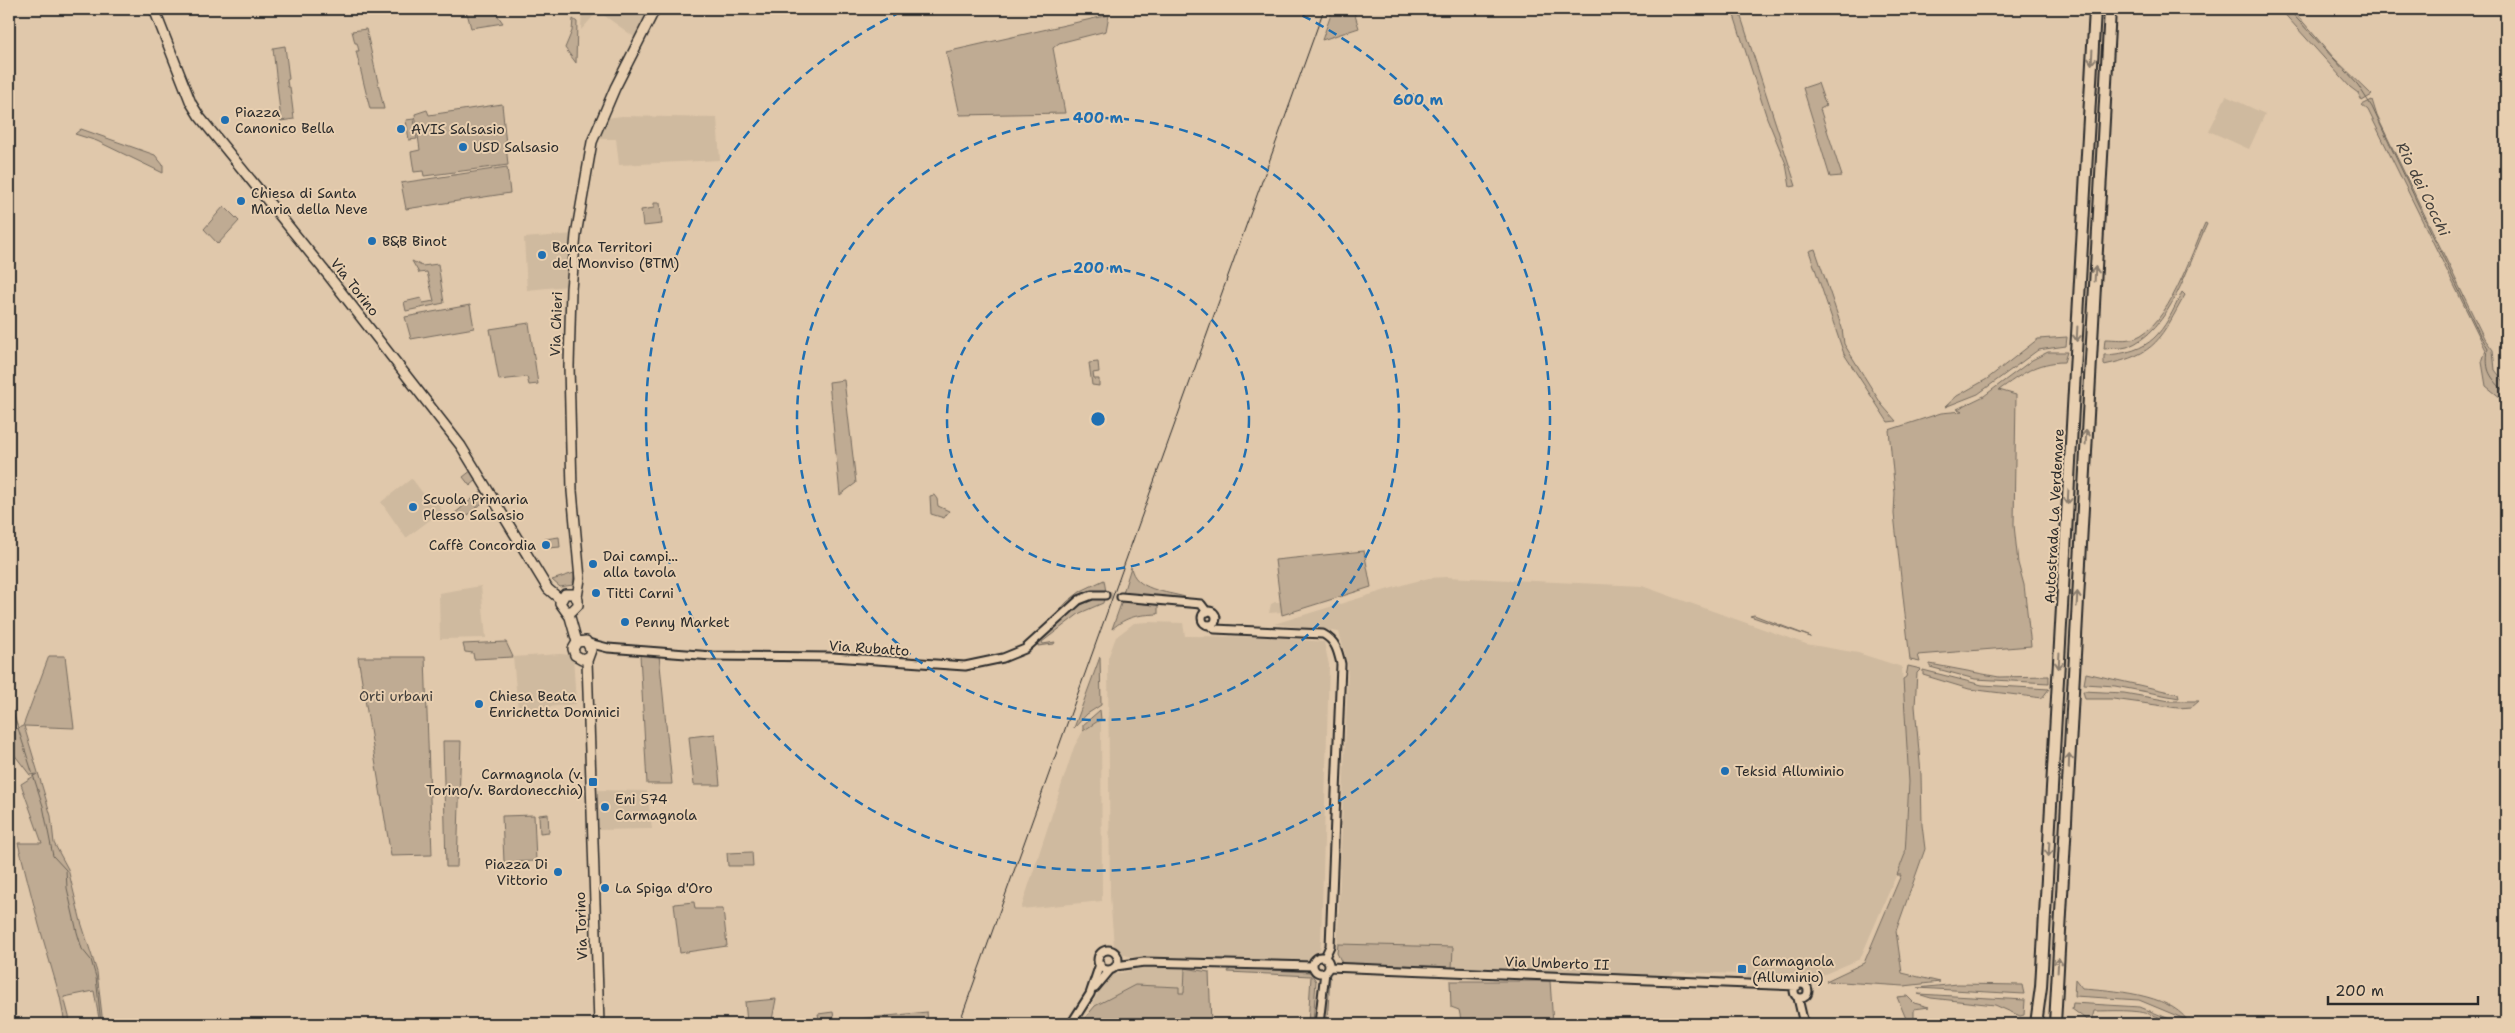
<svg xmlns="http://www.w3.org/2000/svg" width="2515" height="1033" font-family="'Shantell Sans',sans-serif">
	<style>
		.built { fill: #cfba9f }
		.green { fill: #bfab93; stroke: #756b5f }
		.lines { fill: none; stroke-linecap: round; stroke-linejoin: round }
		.stream { stroke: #6a6257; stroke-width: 1 }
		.tertiary-tunnel { stroke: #bca991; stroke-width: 7; stroke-dasharray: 7 3.5; stroke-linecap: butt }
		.tertiary-casing { stroke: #2b2b2b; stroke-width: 11 }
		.primary-casing { stroke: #2b2b2b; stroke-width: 12 }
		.motorway-casing { stroke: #2b2b2b; stroke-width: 14 }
		.tertiary { stroke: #e8cfb0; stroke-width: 7 }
		.primary { stroke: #e8cfb0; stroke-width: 9 }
		.motorway { stroke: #e8cfb0; stroke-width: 10 }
		.rail { stroke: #2b2b2b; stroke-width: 1 }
		.oneway { stroke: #8a7d6e }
		.ring { fill: none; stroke: #1f6fb2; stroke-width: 2.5; stroke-dasharray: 9 6 }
		.poi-dot { fill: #1f6fb2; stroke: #e8cfb0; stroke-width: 2 }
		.labels { text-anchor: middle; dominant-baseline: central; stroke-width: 4; stroke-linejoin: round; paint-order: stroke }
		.poi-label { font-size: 14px; fill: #2b2b2b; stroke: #e8cfb0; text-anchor: start }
		.street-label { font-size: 14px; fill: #2b2b2b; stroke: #e8cfb0 }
		.park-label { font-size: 14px; fill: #413e3b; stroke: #e8cfb0 }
		.water-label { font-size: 15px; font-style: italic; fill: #45423e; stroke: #e8cfb0 }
		.centre { fill: #1f6fb2; stroke: #e8cfb0; stroke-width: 2.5 }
		.ring-label { font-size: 15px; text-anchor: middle; font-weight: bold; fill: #1f6fb2; stroke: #e8cfb0; stroke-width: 4; stroke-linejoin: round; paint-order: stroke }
	</style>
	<rect width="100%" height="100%" fill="#e0c8ab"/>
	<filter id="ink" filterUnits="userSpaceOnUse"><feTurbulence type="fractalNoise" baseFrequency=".02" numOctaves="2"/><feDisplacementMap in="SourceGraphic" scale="10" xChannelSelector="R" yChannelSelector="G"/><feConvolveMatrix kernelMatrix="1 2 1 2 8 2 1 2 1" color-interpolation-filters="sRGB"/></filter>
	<g filter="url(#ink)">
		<path class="built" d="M 582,9 L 653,9 L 637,39 L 598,11 L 581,30 Z
			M 2226,96 L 2265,114 L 2249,149 L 2209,131 Z
			M 622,116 L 717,118 L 720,160 L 619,165 L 616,139 L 599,139 L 601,125 L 606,118 Z
			M 574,234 L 568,286 L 527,290 L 524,238 Z
			M 411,479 L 413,480 L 431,504 L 437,501 L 442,511 L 406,538 L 381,502 Z
			M 1447,577 L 1642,586 L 1806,644 L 1858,653 L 1902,667 L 1909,782 L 1905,855 L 1860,959 L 1811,980 L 1748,978 L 1743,974 L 1675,972 L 1670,976 L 1343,965 L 1337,953 L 1348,665 L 1339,632 L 1274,624 L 1409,583 L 1429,578 Z
			M 481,586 L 486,638 L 440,639 L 439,593 Z
			M 1275,602 L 1281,602 L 1282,612 L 1269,613 L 1271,604 Z
			M 1148,622 L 1183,623 L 1185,636 L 1274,637 L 1324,642 L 1329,665 L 1321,943 L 1320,950 L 1311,954 L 1309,962 L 1135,958 L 1121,954 L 1114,946 L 1110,896 L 1108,658 L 1116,637 L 1134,623 Z
			M 560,654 L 573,655 L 576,704 L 518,710 L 513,657 Z
			M 1101,719 L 1102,901 L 1021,909 L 1074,747 L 1083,731 Z
			M 594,790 L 647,791 L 652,829 L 596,830 Z
			M 1149,966 L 1185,968 L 1184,993 L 1178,993 L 1179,987 L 1135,985 L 1095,1006 L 1093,1002 L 1102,986 L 1112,975 Z"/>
		<path class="green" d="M 466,9 L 493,9 L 503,23 L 471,28 Z
			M 1333,9 L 1353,9 L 1359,28 L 1322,40 Z
			M 1732,9 L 1737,9 L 1741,17 L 1796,186 L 1790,187 L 1786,164 L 1767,118 Z
			M 2280,9 L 2292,9 L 2333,57 L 2372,95 L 2362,101 L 2358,93 L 2350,87 Z
			M 1109,15 L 1106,31 L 1059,43 L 1053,48 L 1065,113 L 960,115 L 946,52 Z
			M 9,19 L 13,86 L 9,85 Z
			M 573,19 L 577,22 L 576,63 L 565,48 L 572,31 Z
			M 366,29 L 384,109 L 370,109 L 356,51 L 359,51 L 357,43 L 355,43 L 352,31 Z
			M 285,46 L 289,79 L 287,80 L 288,87 L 290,87 L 294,119 L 281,121 L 273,48 Z
			M 1818,83 L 1826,106 L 1820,109 L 1842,176 L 1830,177 L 1803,88 Z
			M 2372,100 L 2377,116 L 2484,338 L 2493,350 L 2495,370 L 2506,384 L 2506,402 L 2486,386 L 2482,362 L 2486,350 L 2368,110 L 2362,105 Z
			M 502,104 L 508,165 L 424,176 L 423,171 L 414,172 L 411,152 L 420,150 L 415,114 L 427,110 L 429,115 Z
			M 414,119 L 417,139 L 409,140 L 406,120 Z
			M 81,129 L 155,155 L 163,165 L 163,173 L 97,141 L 75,134 Z
			M 507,167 L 510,193 L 406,209 L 401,183 Z
			M 654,203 L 660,203 L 662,224 L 643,226 L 641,210 L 654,208 Z
			M 224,206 L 239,221 L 218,244 L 204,229 Z
			M 2205,223 L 2207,224 C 2188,264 2171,331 2127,347 C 2120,349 2111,348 2104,349 L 2105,339 C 2115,339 2126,341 2135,338 C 2168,326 2191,254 2205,223 Z
			M 1815,249 L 1842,328 L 1844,344 L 1882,405 L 1896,421 L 1888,422 L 1844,354 L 1809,251 Z
			M 412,261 L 422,266 L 438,264 L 444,303 L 406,311 L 404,302 L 421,298 L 423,303 L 434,301 L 427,272 L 419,273 Z
			M 2182,292 L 2185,295 C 2160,339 2158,354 2104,365 L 2104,355 C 2152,353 2163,333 2182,292 Z
			M 470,305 L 474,328 L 411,339 L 405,317 Z
			M 529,323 L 538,384 L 529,385 L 527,377 L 499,380 L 490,329 Z
			M 2067,337 L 2066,346 L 2038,350 L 1978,394 L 1945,407 L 1957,396 L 1987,379 L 2038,339 Z
			M 2048,352 L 2067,352 L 2064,362 C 2037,362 2020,375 1999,390 L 2016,395 L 2014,525 L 2018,563 L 2024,585 L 2031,646 L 1918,655 L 1920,662 L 1910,660 L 1894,514 L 1895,493 L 1889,430 L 1941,413 L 1963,411 L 1957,409 L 1984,396 L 2032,360 Z
			M 1098,362 L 1099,372 L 1093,373 L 1094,379 L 1099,379 L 1099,386 L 1092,385 L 1089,363 Z
			M 844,380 L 856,483 L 840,495 L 829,382 Z
			M 472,470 L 478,479 L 470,486 L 463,477 Z
			M 483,490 L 488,498 L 461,521 L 454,514 Z
			M 934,495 L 937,499 L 938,506 L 949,511 L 944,518 L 931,514 L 930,496 Z
			M 559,537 L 560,547 L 549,548 L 549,542 L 545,542 L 545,539 Z
			M 1364,551 L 1371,587 L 1282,615 L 1275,560 Z
			M 1131,567 C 1134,590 1168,592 1185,597 L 1186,599 L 1123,593 Z
			M 574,573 L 573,585 L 560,587 L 552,580 Z
			M 1104,580 L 1106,592 L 1087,593 L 1047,624 L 1067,602 L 1081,591 Z
			M 1096,598 L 1104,598 L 1103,603 L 1080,613 L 1042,642 L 1043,644 L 1055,642 L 1054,644 L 1038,646 L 1038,643 L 1079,606 Z
			M 1122,601 L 1158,605 L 1158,614 C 1138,615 1127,616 1112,629 Z
			M 1754,615 L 1811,637 L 1750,616 Z
			M 506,642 L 513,657 L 474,659 L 473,653 L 465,652 L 463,644 Z
			M 640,654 L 659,655 L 672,784 L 647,784 Z
			M 49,656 L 65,656 L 74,728 L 24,726 L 51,816 L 54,843 L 68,869 L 81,922 L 97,972 L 103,1024 L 100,1024 L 94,991 L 64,997 L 71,1024 L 65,1024 L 60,997 L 39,925 L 18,843 L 42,843 L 21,784 L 37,774 L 30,775 L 13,753 L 9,762 L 9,732 L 23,726 Z
			M 358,657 L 425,657 L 432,855 L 391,856 Z
			M 1100,657 L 1101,705 L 1087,714 L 1074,728 Z
			M 1930,664 L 1999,677 L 2049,676 L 2049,683 L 1975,679 L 1930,667 Z
			M 1908,666 L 1921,669 L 1917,673 L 1915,706 L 1921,774 L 1922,825 L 1925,849 L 1896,931 L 1902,973 L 1940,982 L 1904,986 L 1826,981 L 1864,963 L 1901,875 L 1897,875 L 1905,854 L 1909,782 L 1903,679 L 1906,677 Z
			M 1923,670 L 1982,685 L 2049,689 L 2042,698 L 1969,689 L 1923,675 Z
			M 2086,673 L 2178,694 L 2179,698 L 2115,686 L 2084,684 Z
			M 2083,691 L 2124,693 L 2170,701 L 2199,701 L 2192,707 L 2178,708 L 2113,699 L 2085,699 Z
			M 1100,710 L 1101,719 L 1083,731 L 1083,725 Z
			M 715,734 L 720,785 L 694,785 L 689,737 Z
			M 443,741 L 461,741 L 457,867 L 446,867 Z
			M 548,814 L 549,832 L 540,833 L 539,815 Z
			M 534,815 L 536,861 L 504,862 L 502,816 Z
			M 752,852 L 753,866 L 728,866 L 727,853 Z
			M 694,902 L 695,909 L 723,909 L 727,946 L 680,953 L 674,904 Z
			M 1338,944 L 1453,947 L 1452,968 L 1343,965 L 1337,953 Z
			M 1185,968 L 1209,972 L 1211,1024 L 1080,1024 L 1095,1006 L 1135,985 L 1179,987 L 1179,993 L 1184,993 Z
			M 1230,968 L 1310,972 L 1316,981 L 1313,1024 L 1308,1024 L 1311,976 L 1228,972 Z
			M 1326,977 L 1330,977 L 1327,1024 L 1321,1024 Z
			M 2075,979 L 2082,988 C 2111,990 2169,994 2187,1020 L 2139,1000 L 2074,996 Z
			M 1450,981 L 1550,981 L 1553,1024 L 1462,1024 L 1459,1010 L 1451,1007 Z
			M 1958,984 L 2022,985 L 2024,994 L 1917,988 Z
			M 1918,994 L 2025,1000 L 2024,1015 L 2020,1016 L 1995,1005 L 1931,998 Z
			M 1907,996 L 1914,1003 L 1929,1007 L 1914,1009 L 1914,1024 L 1907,1021 L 1897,997 Z
			M 776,999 L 772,1020 L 747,1022 L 745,1002 Z
			M 2073,1003 L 2140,1007 L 2182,1024 C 2171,1024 2163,1018 2153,1015 C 2134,1009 2113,1011 2094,1011 L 2091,1023 L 2072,1009 Z
			M 833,1012 L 835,1024 L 820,1024 L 818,1014 Z
			M 927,1012 L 928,1022 L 935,1024 L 858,1024 L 858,1019 Z"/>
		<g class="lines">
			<path class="stream" d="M 2288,9 L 2358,85 L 2372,107 L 2480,335 L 2488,348 C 2485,374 2490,375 2506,394
				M 9,700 L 43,806 L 53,856 L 66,870 L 67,888 L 77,932 L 82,949 L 91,960 L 96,977 L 101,1024"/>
			<path class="tertiary-tunnel" d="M 1105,595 L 1121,597"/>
			<defs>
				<path id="tertiary" d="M 1121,597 L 1201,604 L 1207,612
					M1202 618a7 7 0 1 1 14 0a7 7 0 1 1-14 0Z
					M 1209,625 L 1215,629 L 1323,634 C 1336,641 1338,651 1341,664 L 1330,946 L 1325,957
					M 588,643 L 608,648 L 712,656 L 833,657 L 965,666 L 1003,658 L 1025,649 L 1079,600 L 1092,595 L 1105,595
					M1098 960a10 10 0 1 1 20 0a10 10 0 1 1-20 0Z
					M1313 965a8 8 0 1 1 16 0a8 8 0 1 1-16 0Z
					M 1116,966 L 1144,962 L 1313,966
					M 1329,967 L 1797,986
					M1794 991a7 7 0 1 1 14 0a7 7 0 1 1-14 0Z
					M 1095,988 L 1110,970
					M 1798,998 L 1804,1024
					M 1071,1024 L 1090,994 L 1100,964
					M 1319,1024 L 1325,972"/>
				<path id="primary" d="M 154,9 L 191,103 L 199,116 L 328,275 L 461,446 L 548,589 L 561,600
					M 577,597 L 580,579 L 572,491 L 569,366 L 571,289 L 576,235 L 592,142 L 615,88 L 655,9
					M 566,611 L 572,611 L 578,605 L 578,600 L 573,594 L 565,594 L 560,603 L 570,617 L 577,642
					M 587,657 L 582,659 L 575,655 L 573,649 L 577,642 L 586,641 L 591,650 L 587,661 L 599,1024"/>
				<path id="motorway" d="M 2036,1024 L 2041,987 L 2095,9
					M 2055,1024 L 2110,9"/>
			</defs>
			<use href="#tertiary" class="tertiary-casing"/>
			<use href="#primary" class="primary-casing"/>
			<use href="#motorway" class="motorway-casing"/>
			<use href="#tertiary" class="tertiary"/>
			<use href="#primary" class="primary"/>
			<use href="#motorway" class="motorway"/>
			<path class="rail" d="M 959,1024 L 1324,9"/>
		</g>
		<defs><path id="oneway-shaft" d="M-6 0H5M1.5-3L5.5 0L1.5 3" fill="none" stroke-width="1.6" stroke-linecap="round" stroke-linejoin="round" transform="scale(1.25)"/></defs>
		<g class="oneway">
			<use href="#oneway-shaft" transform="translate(2092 57) rotate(93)"/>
			<use href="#oneway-shaft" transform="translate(2095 274) rotate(-87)"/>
			<use href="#oneway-shaft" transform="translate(2077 334) rotate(93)"/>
			<use href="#oneway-shaft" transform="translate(2086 437) rotate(-87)"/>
			<use href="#oneway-shaft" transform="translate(2068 497) rotate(93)"/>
			<use href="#oneway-shaft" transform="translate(2077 599) rotate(-87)"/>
			<use href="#oneway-shaft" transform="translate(2059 661) rotate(93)"/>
			<use href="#oneway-shaft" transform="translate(2069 761) rotate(-88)"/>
			<use href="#oneway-shaft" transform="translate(2049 849) rotate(93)"/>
			<use href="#oneway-shaft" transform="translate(2058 965) rotate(-87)"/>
		</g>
	</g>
	<g class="ring">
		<circle cx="1098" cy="419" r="151"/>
		<circle cx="1098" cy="419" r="301"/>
		<path d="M1289 9A452 452 0 1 1 907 9"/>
	</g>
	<g class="poi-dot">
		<circle cx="225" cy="120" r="5"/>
		<circle cx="401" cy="129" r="5"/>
		<circle cx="463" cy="147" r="5"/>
		<circle cx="241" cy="201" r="5"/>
		<circle cx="372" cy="241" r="5"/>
		<circle cx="542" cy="255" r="5"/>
		<circle cx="413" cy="507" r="5"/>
		<circle cx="546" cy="545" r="5"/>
		<circle cx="593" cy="564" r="5"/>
		<circle cx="596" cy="593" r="5"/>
		<circle cx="625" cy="622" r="5"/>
		<circle cx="479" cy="704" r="5"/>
		<circle cx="1725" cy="771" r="5"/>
		<rect x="588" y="777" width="10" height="10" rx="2.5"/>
		<circle cx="605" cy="807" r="5"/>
		<circle cx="558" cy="872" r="5"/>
		<circle cx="605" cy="888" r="5"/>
		<rect x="1737" y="964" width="10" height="10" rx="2.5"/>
	</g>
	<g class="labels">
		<g class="poi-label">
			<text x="235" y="112">Piazza<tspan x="235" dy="16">Canonico Bella</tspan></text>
			<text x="411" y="129">AVIS Salsasio</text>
			<text x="473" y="147">USD Salsasio</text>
			<text x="251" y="193">Chiesa di Santa<tspan x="251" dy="16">Maria della Neve</tspan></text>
			<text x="382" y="241">B&amp;B Binot</text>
			<text x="552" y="247">Banca Territori<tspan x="552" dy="16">del Monviso (BTM)</tspan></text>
			<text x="423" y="499">Scuola Primaria<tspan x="423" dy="16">Plesso Salsasio</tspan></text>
			<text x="536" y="545" text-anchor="end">Caffè Concordia</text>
			<text x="603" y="556">Dai campi...<tspan x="603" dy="16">alla tavola</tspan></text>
			<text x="606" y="593">Titti Carni</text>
			<text x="635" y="622">Penny Market</text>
			<text x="489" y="696">Chiesa Beata<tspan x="489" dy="16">Enrichetta Dominici</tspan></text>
			<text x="1735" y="771">Teksid Alluminio</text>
			<text x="583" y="774" text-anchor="end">Carmagnola (v.<tspan x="583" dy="16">Torino/v. Bardonecchia)</tspan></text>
			<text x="615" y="799">Eni 574<tspan x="615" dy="16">Carmagnola</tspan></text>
			<text x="548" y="864" text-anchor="end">Piazza Di<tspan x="548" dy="16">Vittorio</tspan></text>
			<text x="615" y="888">La Spiga d'Oro</text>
			<text x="1752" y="961">Carmagnola<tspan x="1752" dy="16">(Alluminio)</tspan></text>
		</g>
		<g class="street-label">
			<text transform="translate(355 287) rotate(52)">Via Torino</text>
			<text transform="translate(556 324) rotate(-88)">Via Chieri</text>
			<text transform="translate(2054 516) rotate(-87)">Autostrada La Verdemare</text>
			<text transform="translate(869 648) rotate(4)">Via Rubatto</text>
			<text transform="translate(581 926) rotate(-92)">Via Torino</text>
			<text transform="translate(1557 963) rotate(2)">Via Umberto II</text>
		</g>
		<g class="park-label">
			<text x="396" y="696">Orti urbani</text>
		</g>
		<g class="water-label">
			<text transform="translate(2423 189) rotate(64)">Rio dei Cocchi</text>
		</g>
	</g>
	<circle cx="1098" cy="419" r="8" class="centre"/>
	<g class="ring-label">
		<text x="1418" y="105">600 m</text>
		<text x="1098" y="123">400 m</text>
		<text x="1098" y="273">200 m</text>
	</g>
	<rect width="2515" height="1033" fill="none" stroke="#e8cfb0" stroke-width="30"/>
	<rect x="15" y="15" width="2485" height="1003" fill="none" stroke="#2b2b2b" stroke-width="2" filter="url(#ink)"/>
	<path d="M2328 996v8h150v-8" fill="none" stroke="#2b2b2b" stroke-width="2.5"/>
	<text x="2335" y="996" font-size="15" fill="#2b2b2b" stroke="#e8cfb0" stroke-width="4" paint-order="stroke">200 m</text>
</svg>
